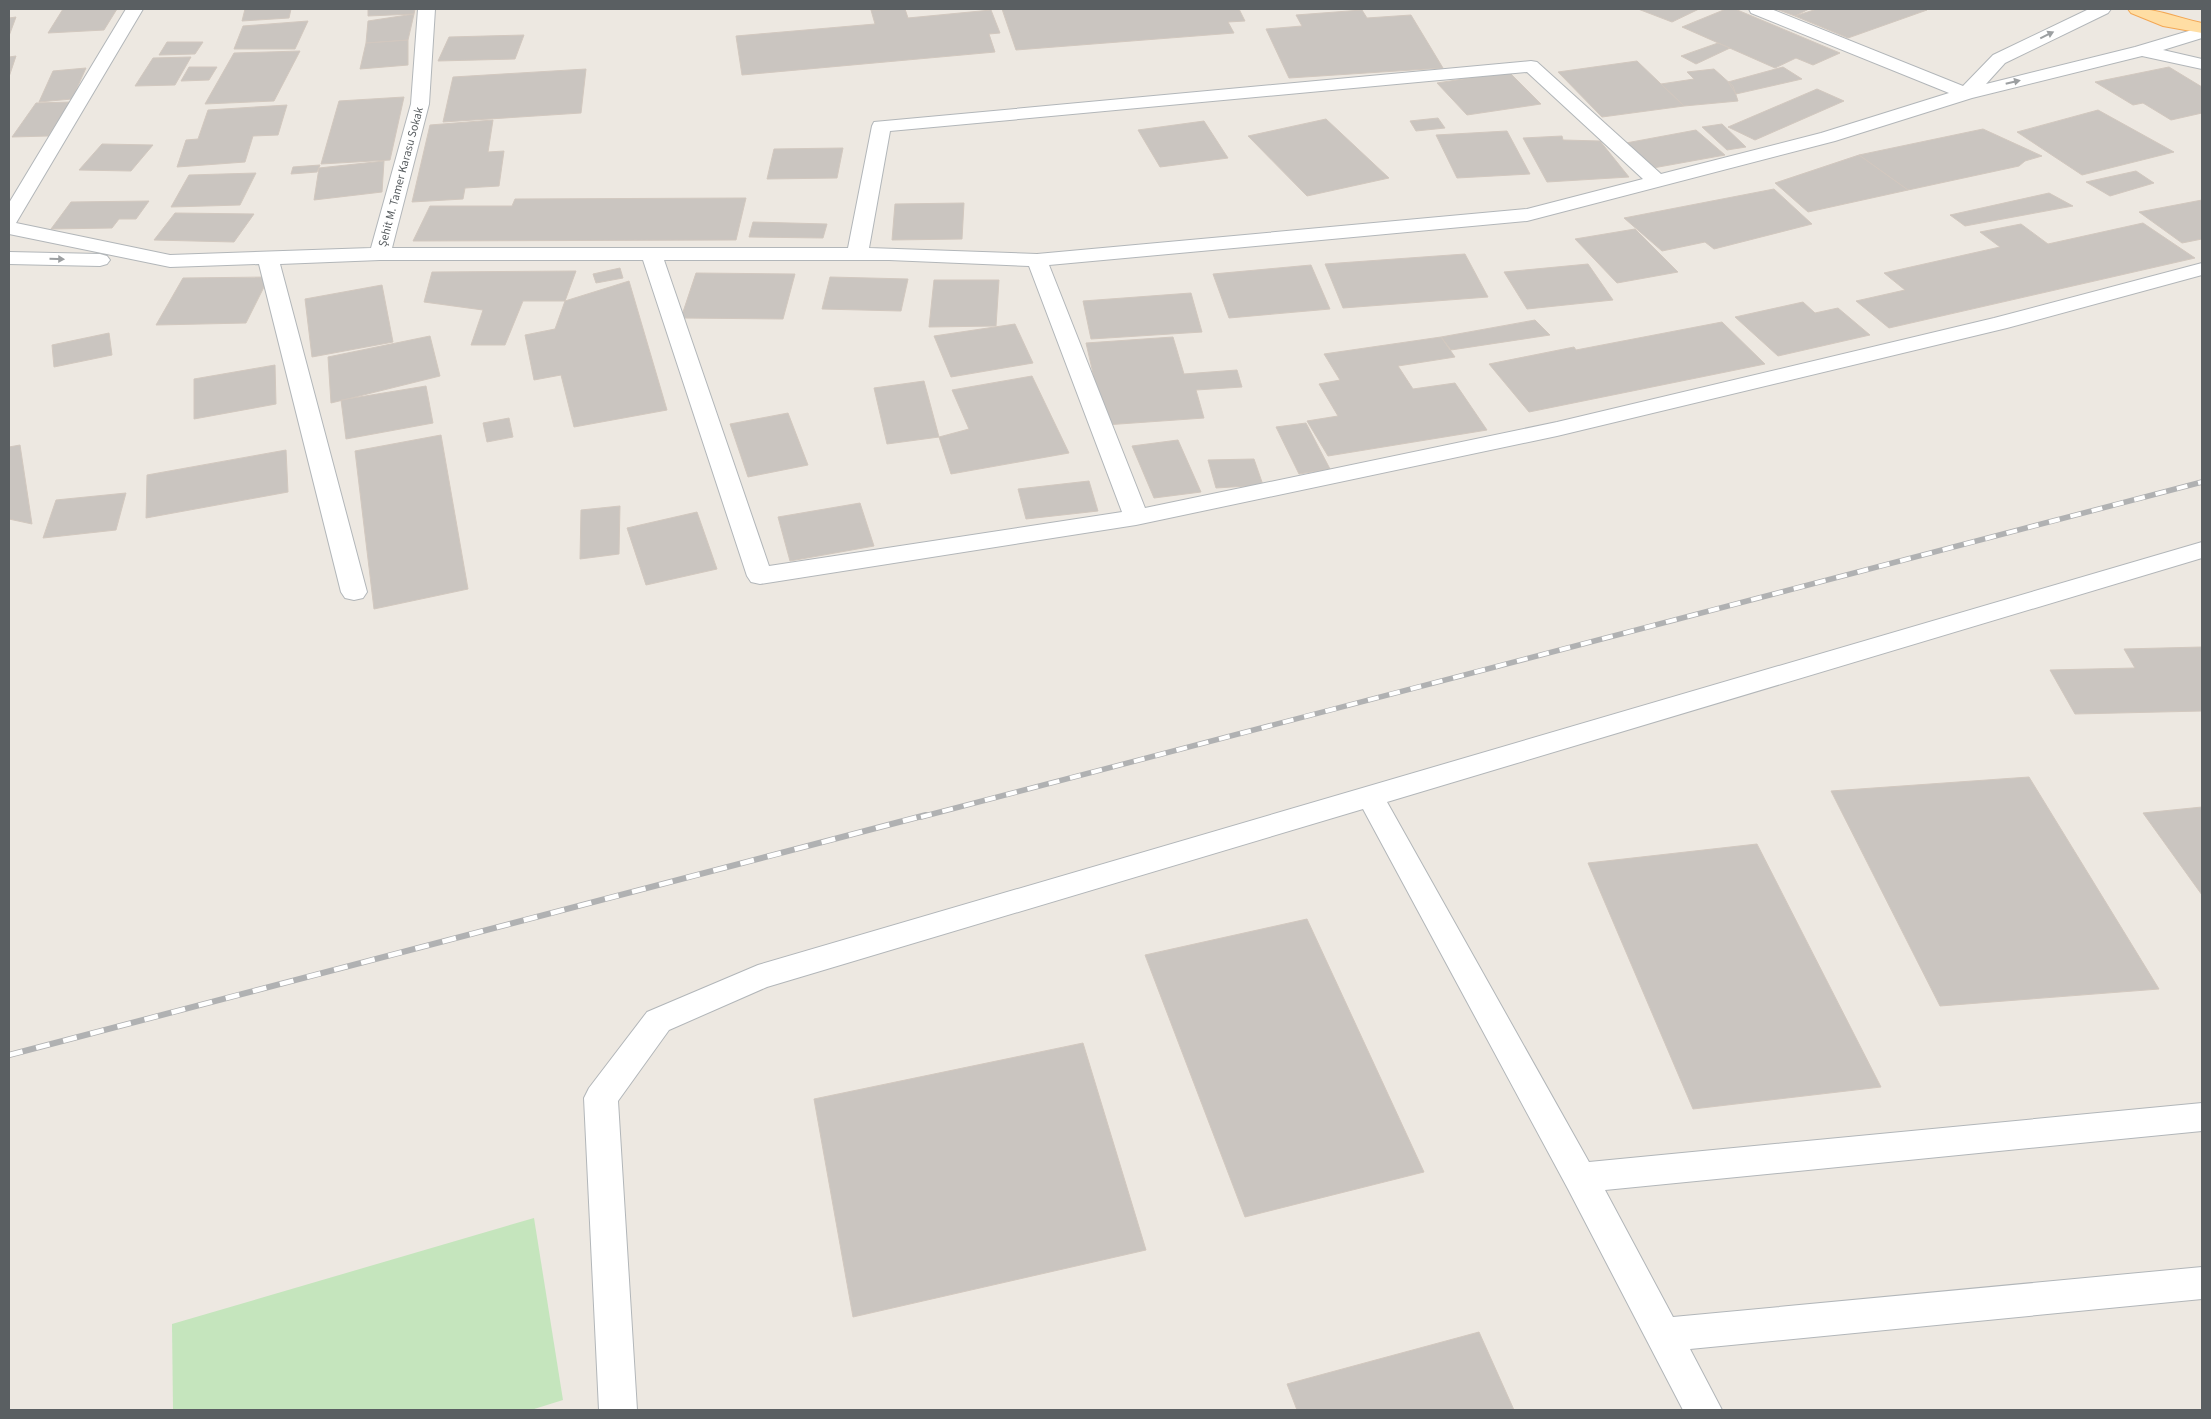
<svg xmlns="http://www.w3.org/2000/svg" width="2211" height="1419" font-family="'Source Sans 3',sans-serif">
	<style>
		.green { fill: #c5e5bd }
		.building { fill: #cac5c0; stroke: #d2c8bf }
		.lines { fill: none; stroke-linecap: round; stroke-linejoin: round }
		.minor-casing { stroke: #b2b6b9; stroke-width: 2 }
		.major-casing { stroke: #f3a754; stroke-width: 2 }
		.minor { fill: #fff; fill-rule: evenodd }
		.major { fill: #ffdea4; fill-rule: evenodd }
		.rail-far1-casing { stroke: #b0b1b2; stroke-width: 5.5 }
		.rail-casing { stroke: #b0b1b2; stroke-width: 6 }
		.rail-far1 { stroke: #fff; stroke-width: 4; stroke-dasharray: 11; stroke-linecap: butt }
		.rail { stroke: #fff; stroke-width: 4.5; stroke-dasharray: 14; stroke-linecap: butt }
		.oneway { fill: #9c9fa1 }
		.labels { text-anchor: middle; dominant-baseline: central; stroke-width: 5; stroke-linejoin: round; paint-order: stroke }
		.far-street-label { font-size: 12px; fill: #5a5f62; stroke: #fff }
	</style>
	<rect width="100%" height="100%" fill="#ede8e1"/>
	<path class="green" d="M 534,1218 L 563,1400 L 531,1410 L 173,1410 L 172,1324 Z"/>
	<path class="building" d="M 63,9 L 117,9 L 104,30 L 48,33 Z
		M 245,9 L 291,9 L 289,18 L 242,21 Z
		M 368,9 L 415,9 L 414,14 L 368,16 Z
		M 905,9 L 908,18 L 991,10 L 1000,33 L 989,34 L 995,52 L 742,75 L 736,36 L 875,24 L 871,10 Z
		M 1002,9 L 1239,9 L 1245,21 L 1228,22 L 1234,33 L 1016,50 Z
		M 1638,9 L 1699,9 L 1672,22 Z
		M 1726,9 L 1735,9 L 1840,53 L 1813,65 L 1796,58 L 1775,68 L 1682,27 Z
		M 1776,9 L 1809,9 L 1795,16 Z
		M 1817,9 L 1925,9 L 1927,10 L 1848,38 L 1795,16 Z
		M 1362,10 L 1367,18 L 1411,15 L 1443,68 L 1289,78 L 1266,29 L 1302,26 L 1296,15 Z
		M 414,14 L 408,40 L 366,43 L 368,21 Z
		M 16,17 L 9,36 L 9,18 Z
		M 308,21 L 295,49 L 234,49 L 243,26 Z
		M 524,35 L 515,59 L 438,61 L 449,37 Z
		M 408,40 L 408,65 L 360,69 L 366,43 Z
		M 167,42 L 203,42 L 195,54 L 159,55 Z
		M 1718,43 L 1730,48 L 1696,64 L 1681,56 Z
		M 300,51 L 274,101 L 205,104 L 234,53 Z
		M 16,56 L 9,77 L 9,57 Z
		M 191,57 L 175,85 L 135,86 L 153,58 Z
		M 1637,61 L 1684,106 L 1602,117 L 1558,72 Z
		M 189,67 L 217,67 L 209,80 L 181,81 Z
		M 1783,67 L 1802,79 L 1736,94 L 1728,82 Z
		M 2169,67 L 2202,87 L 2202,113 L 2171,120 L 2143,103 L 2133,105 L 2095,82 Z
		M 86,68 L 72,99 L 39,102 L 53,71 Z
		M 586,69 L 581,113 L 443,122 L 453,77 Z
		M 1714,69 L 1733,86 L 1738,101 L 1684,106 L 1661,84 L 1694,79 L 1687,72 Z
		M 1509,72 L 1541,104 L 1467,115 L 1437,83 Z
		M 1817,89 L 1844,101 L 1755,140 L 1728,127 Z
		M 404,97 L 390,160 L 321,164 L 339,101 Z
		M 71,102 L 48,136 L 12,137 L 36,103 Z
		M 287,105 L 278,135 L 253,136 L 245,162 L 177,167 L 186,140 L 198,139 L 208,110 Z
		M 2098,110 L 2174,152 L 2082,175 L 2017,132 Z
		M 1438,118 L 1445,128 L 1416,131 L 1410,121 Z
		M 1326,119 L 1389,178 L 1307,196 L 1248,136 Z
		M 493,120 L 488,152 L 504,151 L 499,186 L 465,188 L 463,199 L 412,202 L 430,125 Z
		M 1204,121 L 1228,158 L 1160,167 L 1138,130 Z
		M 1722,124 L 1746,147 L 1727,150 L 1702,127 Z
		M 1983,129 L 2042,156 L 2025,161 L 2019,166 L 1908,190 L 1859,155 Z
		M 1696,130 L 1725,155 L 1653,168 L 1626,143 Z
		M 1507,131 L 1530,174 L 1457,178 L 1436,135 Z
		M 1562,136 L 1563,140 L 1600,141 L 1629,177 L 1547,182 L 1523,138 Z
		M 102,144 L 153,145 L 131,171 L 79,170 Z
		M 843,148 L 837,178 L 767,179 L 774,149 Z
		M 1859,155 L 1908,190 L 1808,212 L 1775,183 Z
		M 384,161 L 382,192 L 314,200 L 319,168 Z
		M 320,165 L 317,172 L 291,174 L 293,167 Z
		M 2136,171 L 2154,183 L 2110,196 L 2086,182 Z
		M 256,173 L 240,205 L 171,207 L 189,175 Z
		M 1774,189 L 1812,224 L 1714,249 L 1705,242 L 1662,251 L 1624,218 Z
		M 2049,193 L 2073,206 L 1965,226 L 1950,215 Z
		M 746,198 L 736,240 L 413,241 L 430,206 L 512,206 L 515,199 Z
		M 2202,200 L 2202,239 L 2182,243 L 2139,212 Z
		M 149,201 L 136,219 L 119,219 L 112,228 L 51,229 L 71,202 Z
		M 964,203 L 962,239 L 892,240 L 895,204 Z
		M 175,213 L 254,214 L 234,242 L 154,240 Z
		M 753,222 L 827,224 L 823,238 L 749,237 Z
		M 2143,223 L 2195,258 L 1889,328 L 1856,301 L 1905,290 L 1884,273 L 2000,247 L 1980,232 L 2021,224 L 2048,244 Z
		M 1635,229 L 1678,272 L 1617,283 L 1575,239 Z
		M 1465,254 L 1488,297 L 1343,308 L 1325,264 Z
		M 1588,264 L 1613,300 L 1527,309 L 1504,272 Z
		M 1311,265 L 1330,309 L 1229,318 L 1213,274 Z
		M 620,268 L 623,278 L 596,283 L 593,274 Z
		M 576,271 L 565,301 L 523,301 L 505,345 L 471,345 L 483,310 L 424,302 L 432,272 Z
		M 696,273 L 795,274 L 783,319 L 681,318 Z
		M 269,277 L 246,323 L 156,325 L 183,278 Z
		M 830,277 L 908,279 L 901,311 L 822,309 Z
		M 934,280 L 999,280 L 996,326 L 929,327 Z
		M 629,281 L 667,410 L 574,427 L 561,375 L 534,380 L 525,335 L 555,329 L 565,301 Z
		M 382,285 L 393,342 L 312,357 L 305,299 Z
		M 1191,293 L 1202,332 L 1091,339 L 1083,301 Z
		M 1803,302 L 1815,313 L 1838,308 L 1870,335 L 1778,356 L 1735,317 Z
		M 1535,320 L 1550,335 L 1451,350 L 1441,337 Z
		M 1722,322 L 1765,364 L 1529,412 L 1489,364 L 1574,347 L 1576,350 Z
		M 1015,324 L 1033,363 L 951,377 L 934,336 Z
		M 109,333 L 112,355 L 54,367 L 52,345 Z
		M 430,336 L 440,376 L 331,403 L 328,357 Z
		M 1173,337 L 1184,374 L 1237,370 L 1242,387 L 1196,390 L 1204,418 L 1105,425 L 1086,343 Z
		M 1441,337 L 1455,357 L 1398,366 L 1413,389 L 1455,383 L 1487,430 L 1328,456 L 1307,421 L 1338,416 L 1319,384 L 1340,380 L 1324,354 Z
		M 275,365 L 276,404 L 194,419 L 194,379 Z
		M 1032,376 L 1069,453 L 951,474 L 939,437 L 969,429 L 952,390 Z
		M 924,381 L 939,437 L 887,444 L 874,388 Z
		M 426,386 L 433,423 L 346,439 L 341,400 Z
		M 788,413 L 808,465 L 748,477 L 730,424 Z
		M 509,418 L 513,437 L 487,442 L 483,423 Z
		M 1306,423 L 1330,469 L 1299,474 L 1276,427 Z
		M 441,435 L 468,589 L 374,609 L 355,451 Z
		M 1178,440 L 1201,492 L 1154,498 L 1132,446 Z
		M 20,445 L 32,524 L 9,519 L 9,447 Z
		M 286,450 L 288,492 L 146,518 L 147,475 Z
		M 1254,459 L 1263,485 L 1216,488 L 1208,460 Z
		M 1089,481 L 1098,511 L 1026,519 L 1018,489 Z
		M 126,493 L 116,530 L 43,538 L 56,500 Z
		M 860,503 L 874,546 L 790,561 L 778,517 Z
		M 620,506 L 619,554 L 580,559 L 581,510 Z
		M 697,512 L 717,569 L 646,585 L 627,528 Z
		M 2202,647 L 2202,711 L 2075,714 L 2050,670 L 2135,668 L 2124,649 Z
		M 2029,777 L 2159,989 L 1940,1006 L 1831,791 Z
		M 2202,807 L 2202,895 L 2143,813 Z
		M 1757,844 L 1881,1087 L 1693,1109 L 1588,863 Z
		M 1307,919 L 1424,1172 L 1245,1217 L 1145,955 Z
		M 1083,1043 L 1146,1250 L 853,1317 L 814,1099 Z
		M 1479,1332 L 1514,1410 L 1297,1410 L 1287,1384 Z"/>
	<g class="lines">
		<defs>
			<path id="minor" d="M 126,9 L 143,9 L 16,223 L 170,255 L 371,248 L 411,104 L 418,9 L 435,9 L 429,104 L 392,248 L 848,248 L 872,126 L 874,122 L 1531,61 L 1537,62 L 1661,174 L 1821,133 L 1949,93 L 1751,13 L 1749,9 L 1771,9 L 1963,86 L 1993,55 L 2089,9 L 2111,9 L 2108,13 L 2005,63 L 1986,84 L 2135,47 L 2202,27 L 2202,38 L 2163,50 L 2202,59 L 2202,69 L 2142,56 L 1972,98 L 1835,141 L 1527,221 L 1049,265 L 1145,508 L 1557,422 L 1994,318 L 2202,263 L 2202,275 L 2007,328 L 1557,436 L 1136,525 L 760,584 L 751,582 L 747,576 L 643,260 L 380,260 L 280,264 L 367,592 L 363,598 L 354,600 L 345,598 L 341,592 L 259,264 L 170,267 L 9,234 L 9,203 ZM 1527,72 L 1643,179 L 1527,209 L 1037,254 L 869,248 L 890,131 ZM 664,260 L 889,260 L 1029,266 L 1122,512 L 769,566 Z
				M 9,252 L 100,254 L 107,256 L 110,260 L 107,264 L 100,266 L 9,264 Z
				M 2202,542 L 2202,558 L 1387,802 L 1589,1162 L 2202,1103 L 2202,1131 L 1605,1190 L 1673,1317 L 2202,1267 L 2202,1299 L 1690,1349 L 1722,1410 L 1683,1410 L 1568,1189 L 1363,809 L 767,987 L 669,1030 L 618,1101 L 637,1410 L 599,1410 L 584,1098 L 589,1088 L 647,1012 L 758,965 Z"/>
			<path id="major" d="M 2128,9 C 2154,7 2177,18 2202,23 L 2202,33 L 2163,26 L 2131,13 Z"/>
		</defs>
		<use href="#minor" class="minor-casing"/>
		<use href="#major" class="major-casing"/>
		<use href="#minor" class="minor"/>
		<use href="#major" class="major"/>
		<defs>
			<path id="rail-far1" d="M 921,817 L 2202,482"/>
			<path id="rail" d="M 9,1055 L 926,815"/>
		</defs>
		<use href="#rail-far1" class="rail-far1-casing"/>
		<use href="#rail" class="rail-casing"/>
		<use href="#rail-far1" class="rail-far1"/>
		<use href="#rail" class="rail"/>
	</g>
	<defs><path id="oneway-solid" d="M-6-.8H1V-3.2L6.5 0L1 3.2V.8H-6Z" transform="scale(1.25)"/></defs>
	<g class="oneway">
		<use href="#oneway-solid" transform="translate(2047 35) rotate(-26)"/>
		<use href="#oneway-solid" transform="translate(2013 82) rotate(-13)"/>
		<use href="#oneway-solid" transform="translate(57 259) rotate(1)"/>
	</g>
	<g class="labels">
		<g class="far-street-label">
			<text transform="translate(401 177) rotate(-75)">Şehit M. Tamer Karasu Sokak</text>
		</g>
	</g>
	<rect width="2211" height="1419" fill="none" stroke="#5a5f62" stroke-width="20"/>
</svg>
